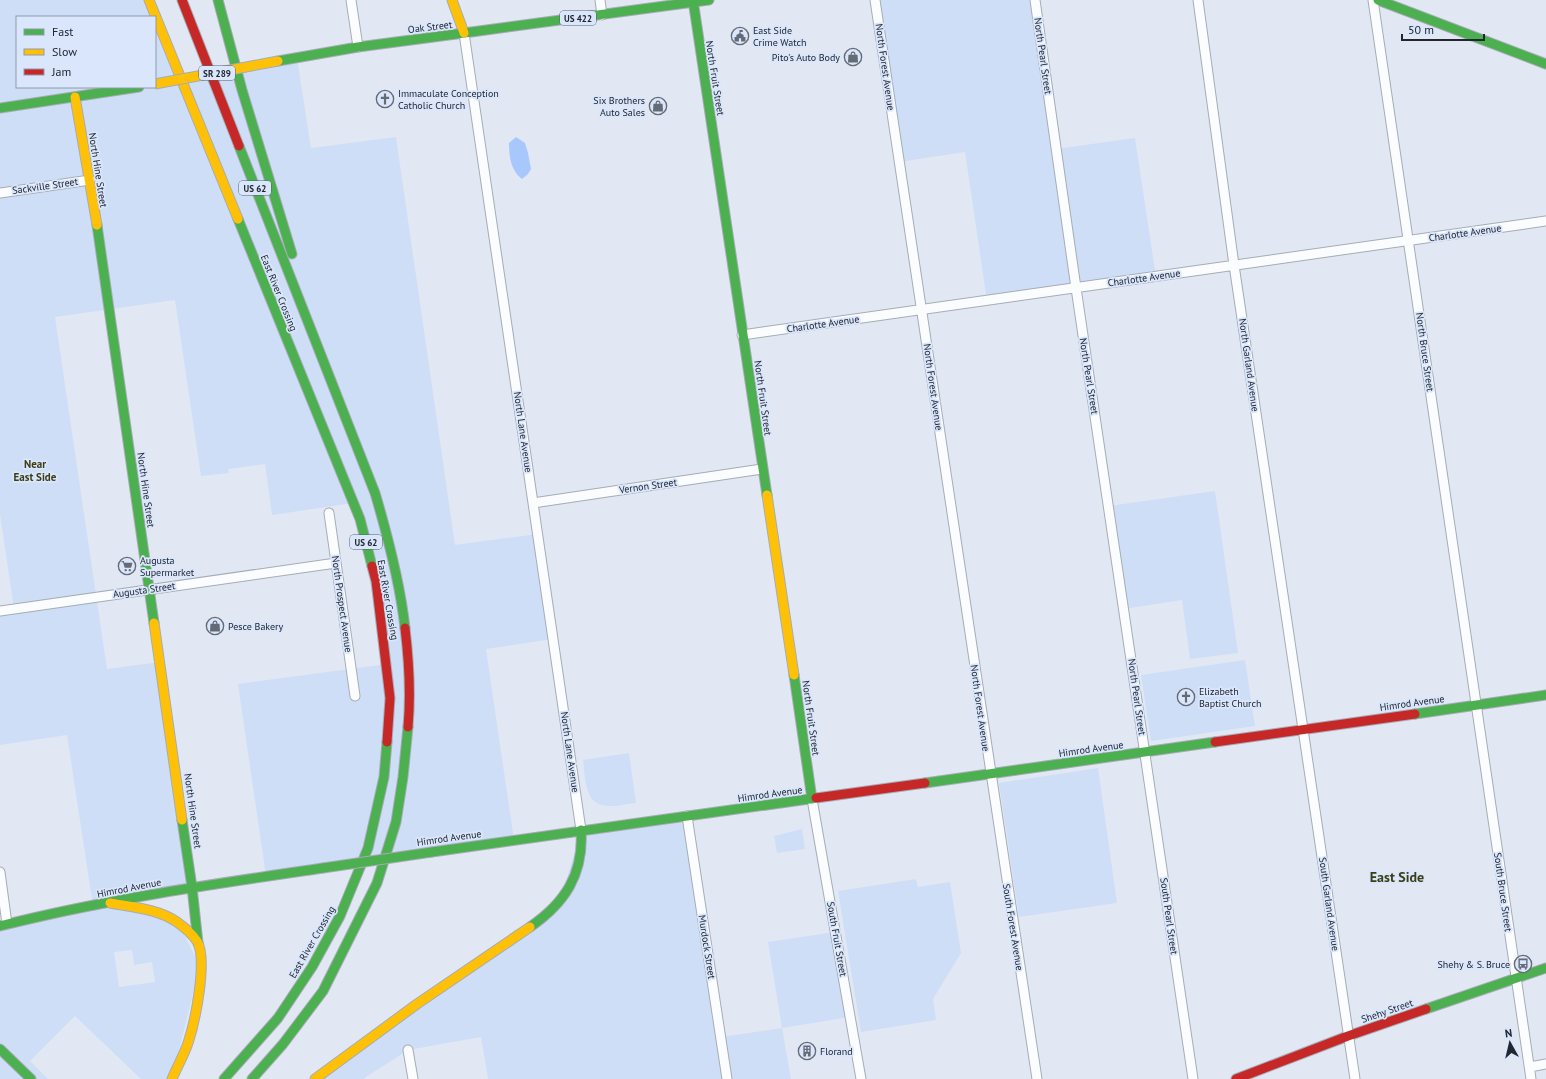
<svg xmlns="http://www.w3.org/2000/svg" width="1546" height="1079" font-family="'PT Sans',sans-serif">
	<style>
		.green { fill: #cedef7; fill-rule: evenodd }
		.water { fill: #a8c7fc }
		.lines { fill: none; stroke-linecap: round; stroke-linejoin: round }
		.street-casing { stroke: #a6acb5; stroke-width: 11 }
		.fast-casing { stroke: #a6acb5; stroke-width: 11 }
		.slow-casing { stroke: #a6acb5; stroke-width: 11 }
		.jam-casing { stroke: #a6acb5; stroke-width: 11 }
		.street { stroke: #fafcfd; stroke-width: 9 }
		.fast { stroke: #4caf50; stroke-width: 9 }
		.slow { stroke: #ffc107; stroke-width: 9 }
		.jam { stroke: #c62828; stroke-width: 9 }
		.fast-bridge-casing { stroke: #a6acb5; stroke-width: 11; stroke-linecap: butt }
		.slow-bridge-casing { stroke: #a6acb5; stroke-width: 11; stroke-linecap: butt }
		.fast-bridge { stroke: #4caf50; stroke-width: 9 }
		.slow-bridge { stroke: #ffc107; stroke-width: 9 }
		.labels { text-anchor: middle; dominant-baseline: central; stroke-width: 3.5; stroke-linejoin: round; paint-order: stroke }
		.shield { fill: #d9e6fc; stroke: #59606c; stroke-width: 1 }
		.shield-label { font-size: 9px; font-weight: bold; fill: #22272f }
		.street-label { font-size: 10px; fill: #22272f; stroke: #d9e6fc }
		.poi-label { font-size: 10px; fill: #22272f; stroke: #d9e6fc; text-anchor: start }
		.neighbourhood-label { font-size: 11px; font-weight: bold; fill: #3c3d14; stroke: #d9e6fc }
		.district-label { font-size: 14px; font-weight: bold; fill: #3c3d14; stroke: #d9e6fc }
	</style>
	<rect width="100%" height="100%" fill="#e1e8f4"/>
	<path class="green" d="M 0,0 L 149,0 L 182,80 L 297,58 L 311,148 L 396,137 L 455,545 L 537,534 L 553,639 L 486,649 L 514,840 L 266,876 L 238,684 L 387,664 L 353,503 L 272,515 L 265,464 L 228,469 L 229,473 L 201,476 L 175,300 L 55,317 L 107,669 L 160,662 L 192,887 L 112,902 L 177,922 L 200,965 L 172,1079 L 141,1079 L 75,1016 L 30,1061 L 48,1079 L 0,1079 L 0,931 L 93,906 L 67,735 L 0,745 L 0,611 L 14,609 L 0,514 ZM 17,17 L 155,17 L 155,87 L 17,87 ZM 132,950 L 134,965 L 152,962 L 155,982 L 119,987 L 114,952 Z
		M 875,0 L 1035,0 L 1056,149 L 1135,138 L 1156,277 L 987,301 L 965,152 L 899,162 Z
		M 1215,491 L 1238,653 L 1190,659 L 1182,600 L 1124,609 L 1109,506 Z
		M 1245,660 L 1255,726 L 1151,741 L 1141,675 Z
		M 629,753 L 636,803 C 626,804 612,808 602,805 C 584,801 585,774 583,760 Z
		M 1098,768 L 1117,903 L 1019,917 L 999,783 Z
		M 687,816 L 721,1037 L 782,1028 L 768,942 L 835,932 L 850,1017 L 782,1028 L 791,1079 L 488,1079 L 481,1037 L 408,1050 L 363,1079 L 315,1079 L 560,902 L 581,830 Z
		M 802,829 L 805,849 L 777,853 L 774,836 Z
		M 916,879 L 918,887 L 950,882 L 961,953 L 933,999 L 936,1020 L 861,1032 L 838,891 Z"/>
	<path class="water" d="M 516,137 L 525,143 L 528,153 L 531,169 L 528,174 L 522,179 C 511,171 509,157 509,143 Z"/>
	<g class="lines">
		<defs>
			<path id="street" d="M 351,0 L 358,47
				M 600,0 L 602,15
				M 875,0 L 1037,1079
				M 1035,0 L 1076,288 L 1193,1079
				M 1198,0 L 1234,265 L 1355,1079
				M 1373,0 L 1531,1079
				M 464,33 L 581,830
				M 0,193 L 90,180
				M 742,335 L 1546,221
				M 533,503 L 762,469
				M 329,513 L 355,696
				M 0,611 L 336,563
				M 812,799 L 861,1079
				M 687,816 L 727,1079
				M 0,872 L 7,924
				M 408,1050 L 413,1079
				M 1530,1067 L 1546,1064"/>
			<path id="fast" d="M 218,0 L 242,90 L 292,254
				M 693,0 L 767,495
				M 1378,0 L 1546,64
				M 464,33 L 709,0
				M 278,61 L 358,47 L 464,33
				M 0,108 L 139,87
				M 239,146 L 375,493 C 388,537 400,582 405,628
				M 238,219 L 360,519 L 372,566
				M 97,225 L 154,623
				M 794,675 L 812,799
				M 1415,714 L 1546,695
				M 925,783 L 1215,742
				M 182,820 L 192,887
				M 432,852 L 816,798
				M 192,887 L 198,943
				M 0,926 C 106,899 215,884 323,868
				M 530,927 C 565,903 584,874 581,830
				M 1426,1009 L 1546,968
				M 0,1049 L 31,1079
				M 224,1079 L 278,1018 L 312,967 L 340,916 L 368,848 L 384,777 L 387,742
				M 252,1079 L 283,1044 L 323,991 L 377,883 L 396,822 L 403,777 L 408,727"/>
			<path id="slow" d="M 149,0 L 238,219
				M 452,0 L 464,33
				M 75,97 L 97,225
				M 767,495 L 794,675
				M 154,623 L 182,820
				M 110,903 C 132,907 158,909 177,922 C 184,927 192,934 197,941 C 208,960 195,1022 188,1043 C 184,1055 177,1067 172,1079
				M 315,1079 L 417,1004 L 530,927"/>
			<path id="jam" d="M 182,0 L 239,146
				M 372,566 L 376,581 L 390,698 L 387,742
				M 405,628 C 409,661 411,694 408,727
				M 1215,742 L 1415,714
				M 816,798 L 925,783
				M 1236,1079 L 1348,1036 L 1426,1009"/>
		</defs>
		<use href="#street" class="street-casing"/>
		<use href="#fast" class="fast-casing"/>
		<use href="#slow" class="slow-casing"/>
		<use href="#jam" class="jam-casing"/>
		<use href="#street" class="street"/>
		<use href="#fast" class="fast"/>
		<use href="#slow" class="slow"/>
		<use href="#jam" class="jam"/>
		<defs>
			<path id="fast-bridge" d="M 323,868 L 432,852"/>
			<path id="slow-bridge" d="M 155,84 L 278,61"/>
		</defs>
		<use href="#fast-bridge" class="fast-bridge-casing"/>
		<use href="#slow-bridge" class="slow-bridge-casing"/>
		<use href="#fast-bridge" class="fast-bridge"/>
		<use href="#slow-bridge" class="slow-bridge"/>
	</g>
	<defs>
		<symbol id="civic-ring" viewBox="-11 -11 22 22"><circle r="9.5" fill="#d9e6fc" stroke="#656b74" stroke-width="1.5"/><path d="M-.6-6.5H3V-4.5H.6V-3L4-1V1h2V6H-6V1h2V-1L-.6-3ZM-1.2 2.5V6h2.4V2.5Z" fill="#656b74"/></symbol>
		<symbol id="shop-ring" viewBox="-11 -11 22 22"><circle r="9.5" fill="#d9e6fc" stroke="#656b74" stroke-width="1.5"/><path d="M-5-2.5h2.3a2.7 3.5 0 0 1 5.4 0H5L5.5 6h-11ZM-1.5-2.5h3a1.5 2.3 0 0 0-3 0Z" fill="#656b74"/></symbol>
		<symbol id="church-ring" viewBox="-11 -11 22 22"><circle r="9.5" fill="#d9e6fc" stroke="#656b74" stroke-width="1.5"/><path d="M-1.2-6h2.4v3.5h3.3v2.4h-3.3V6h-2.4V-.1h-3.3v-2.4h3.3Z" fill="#656b74"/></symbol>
		<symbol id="supermarket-ring" viewBox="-11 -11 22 22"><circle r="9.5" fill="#d9e6fc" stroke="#656b74" stroke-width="1.5"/><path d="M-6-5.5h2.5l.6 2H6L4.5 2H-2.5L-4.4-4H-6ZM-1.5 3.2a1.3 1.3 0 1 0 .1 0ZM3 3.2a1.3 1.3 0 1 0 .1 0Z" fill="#656b74"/></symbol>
		<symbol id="bus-ring" viewBox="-11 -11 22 22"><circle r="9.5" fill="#d9e6fc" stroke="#656b74" stroke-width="1.5"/><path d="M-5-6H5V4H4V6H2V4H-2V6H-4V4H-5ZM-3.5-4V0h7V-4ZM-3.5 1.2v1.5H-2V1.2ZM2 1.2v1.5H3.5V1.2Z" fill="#656b74"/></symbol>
		<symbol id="building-ring" viewBox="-11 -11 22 22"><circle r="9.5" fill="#d9e6fc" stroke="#656b74" stroke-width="1.5"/><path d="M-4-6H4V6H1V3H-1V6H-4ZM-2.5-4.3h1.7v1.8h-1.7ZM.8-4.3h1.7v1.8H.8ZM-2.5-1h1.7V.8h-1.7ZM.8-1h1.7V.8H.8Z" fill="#656b74"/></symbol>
	</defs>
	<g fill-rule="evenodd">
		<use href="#civic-ring" x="730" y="26" width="20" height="20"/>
		<use href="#shop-ring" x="843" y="47" width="20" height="20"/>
		<use href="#church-ring" x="375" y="89" width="20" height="20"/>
		<use href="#shop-ring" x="648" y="96" width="20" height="20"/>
		<use href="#supermarket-ring" x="117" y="556" width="20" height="20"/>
		<use href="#shop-ring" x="205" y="616" width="20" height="20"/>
		<use href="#church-ring" x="1176" y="687" width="20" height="20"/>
		<use href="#bus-ring" x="1513" y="954" width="20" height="20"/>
		<use href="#building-ring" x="797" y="1041" width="20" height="20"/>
	</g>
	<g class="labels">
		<g class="shield">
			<rect x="560" y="11" width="36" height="14" rx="3"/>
			<rect x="199" y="66" width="36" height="14" rx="3"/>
			<rect x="239" y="181" width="32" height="14" rx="3"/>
			<rect x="350" y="535" width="32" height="14" rx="3"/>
		</g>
		<g class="shield-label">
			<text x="578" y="18">US 422</text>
			<text x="217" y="73">SR 289</text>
			<text x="255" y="188">US 62</text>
			<text x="366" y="542">US 62</text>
		</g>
		<g class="street-label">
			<text transform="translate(430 27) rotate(-7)">Oak Street</text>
			<text transform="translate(1043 56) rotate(82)">North Pearl Street</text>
			<text transform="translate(885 67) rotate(82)">North Forest Avenue</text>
			<text transform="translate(715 78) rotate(81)">North Fruit Street</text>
			<text transform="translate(98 170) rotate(81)">North Hine Street</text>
			<text transform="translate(45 186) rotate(-8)">Sackville Street</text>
			<text transform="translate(1465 233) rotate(-8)">Charlotte Avenue</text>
			<text transform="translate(1144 278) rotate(-8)">Charlotte Avenue</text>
			<text transform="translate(279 293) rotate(68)">East River Crossing</text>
			<text transform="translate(823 324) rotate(-8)">Charlotte Avenue</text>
			<text transform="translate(1425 352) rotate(82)">North Bruce Street</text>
			<text transform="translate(1249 365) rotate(82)">North Garland Avenue</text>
			<text transform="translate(1089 376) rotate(81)">North Pearl Street</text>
			<text transform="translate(933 387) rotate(82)">North Forest Avenue</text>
			<text transform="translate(763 398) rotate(82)">North Fruit Street</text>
			<text transform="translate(523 432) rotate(82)">North Lane Avenue</text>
			<text transform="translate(648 486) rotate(-8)">Vernon Street</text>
			<text transform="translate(146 490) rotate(82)">North Hine Street</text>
			<text transform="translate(144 590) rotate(-8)">Augusta Street</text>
			<text transform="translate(388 600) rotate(80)">East River Crossing</text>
			<text transform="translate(342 604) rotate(82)">North Prospect Avenue</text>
			<text transform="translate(1137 697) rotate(82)">North Pearl Street</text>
			<text transform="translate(1412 703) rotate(-8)">Himrod Avenue</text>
			<text transform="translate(980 708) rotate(82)">North Forest Avenue</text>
			<text transform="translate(811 718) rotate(82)">North Fruit Street</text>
			<text transform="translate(1091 749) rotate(-8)">Himrod Avenue</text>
			<text transform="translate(570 752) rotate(82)">North Lane Avenue</text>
			<text transform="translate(770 794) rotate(-8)">Himrod Avenue</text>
			<text transform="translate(193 811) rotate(82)">North Hine Street</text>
			<text transform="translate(449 838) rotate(-8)">Himrod Avenue</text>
			<text transform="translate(129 888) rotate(-11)">Himrod Avenue</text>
			<text transform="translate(1503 892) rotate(82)">South Bruce Street</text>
			<text transform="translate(1329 904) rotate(82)">South Garland Avenue</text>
			<text transform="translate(1169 916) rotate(82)">South Pearl Street</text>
			<text transform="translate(1013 927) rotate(81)">South Forest Avenue</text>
			<text transform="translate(837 939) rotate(80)">South Fruit Street</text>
			<text transform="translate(312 942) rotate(-60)">East River Crossing</text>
			<text transform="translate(707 947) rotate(81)">Murdock Street</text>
			<text transform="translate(1387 1011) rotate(-19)">Shehy Street</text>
		</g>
		<g class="poi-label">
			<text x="753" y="30">East Side<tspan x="753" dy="12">Crime Watch</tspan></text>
			<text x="840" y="57" text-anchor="end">Pito's Auto Body</text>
			<text x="398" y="93">Immaculate Conception<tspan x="398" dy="12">Catholic Church</tspan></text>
			<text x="645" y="100" text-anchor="end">Six Brothers<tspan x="645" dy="12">Auto Sales</tspan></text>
			<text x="140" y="560">Augusta<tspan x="140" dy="12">Supermarket</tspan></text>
			<text x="228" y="626">Pesce Bakery</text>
			<text x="1199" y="691">Elizabeth<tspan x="1199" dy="12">Baptist Church</tspan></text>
			<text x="1510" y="964" text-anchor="end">Shehy &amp; S. Bruce</text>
			<text x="820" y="1051">Florand</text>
		</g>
		<g class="neighbourhood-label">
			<text x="35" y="464">Near<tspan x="35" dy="13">East Side</tspan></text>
		</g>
		<g class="district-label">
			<text x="1397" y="877">East Side</text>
		</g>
	</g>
	<rect x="16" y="16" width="140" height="72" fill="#d9e6fc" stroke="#909aaa"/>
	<rect x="24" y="29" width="20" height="6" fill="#4caf50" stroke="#909aaa"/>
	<text x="52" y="36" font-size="12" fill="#22272f">Fast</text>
	<rect x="24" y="49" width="20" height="6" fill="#ffc107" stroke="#909aaa"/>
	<text x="52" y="56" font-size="12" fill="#22272f">Slow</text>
	<rect x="24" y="69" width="20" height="6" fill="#c62828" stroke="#909aaa"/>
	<text x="52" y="76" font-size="12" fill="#22272f">Jam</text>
	<g transform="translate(1510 1043) rotate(352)" stroke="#d9e6fc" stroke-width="3" paint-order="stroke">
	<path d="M0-3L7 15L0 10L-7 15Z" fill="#22272f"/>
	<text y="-6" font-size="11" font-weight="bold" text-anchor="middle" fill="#22272f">N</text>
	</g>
	<path d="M1402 34v6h82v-6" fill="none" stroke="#22272f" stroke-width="2"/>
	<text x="1408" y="34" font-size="12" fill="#22272f" stroke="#d9e6fc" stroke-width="3" paint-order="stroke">50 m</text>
</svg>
